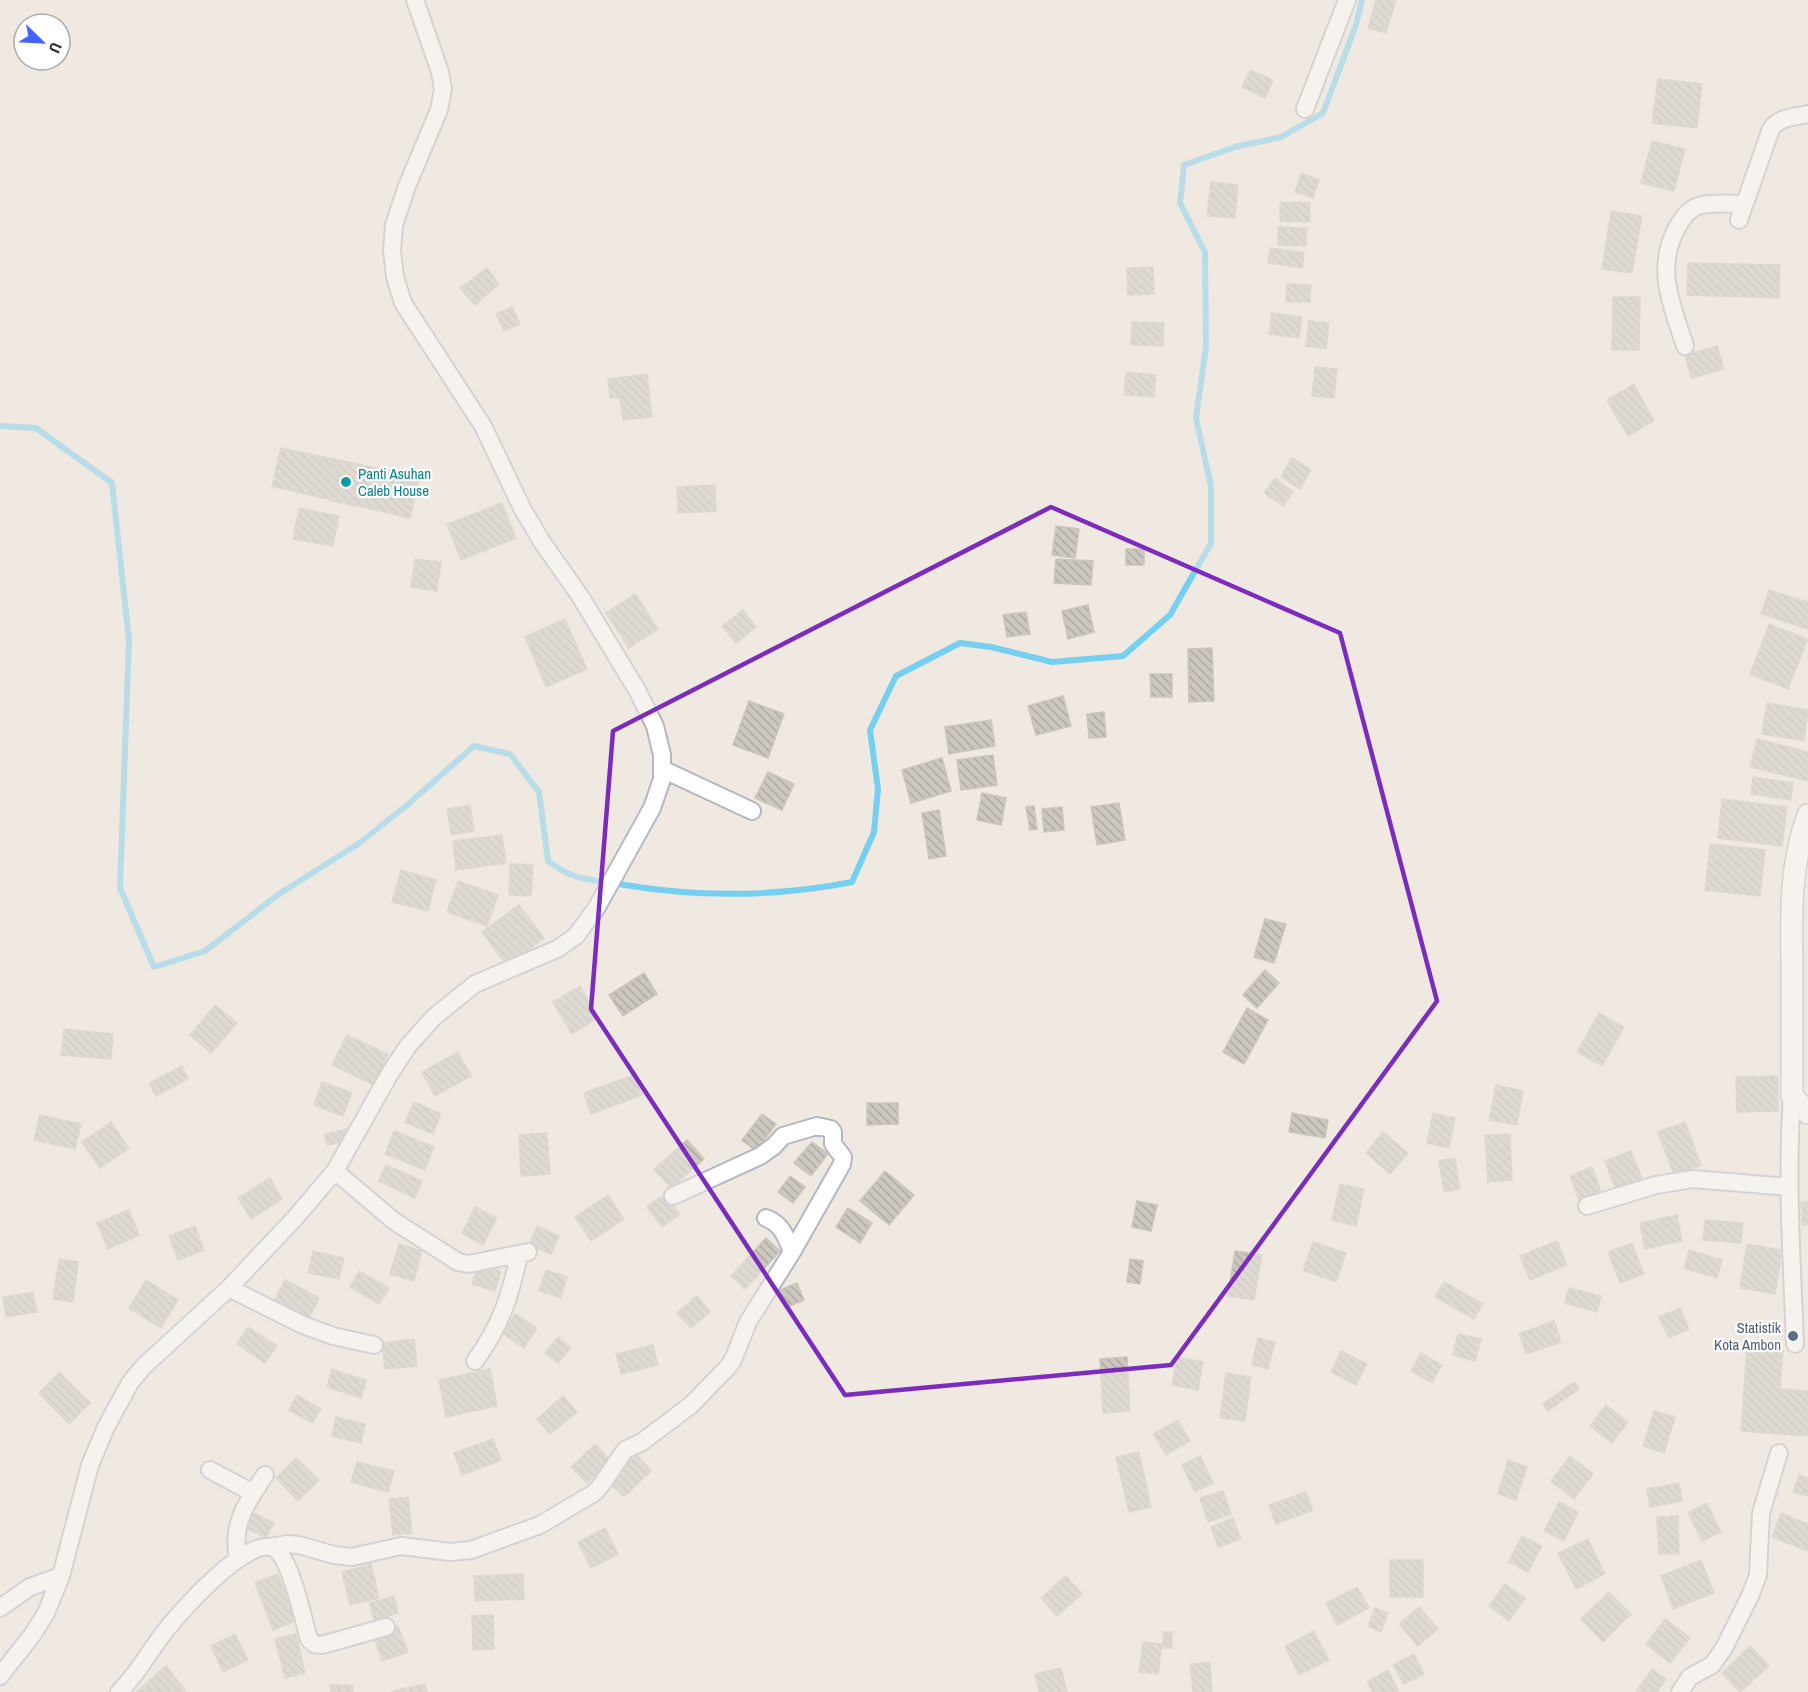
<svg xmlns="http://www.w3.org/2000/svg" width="1808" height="1692" font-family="'Archivo Narrow',sans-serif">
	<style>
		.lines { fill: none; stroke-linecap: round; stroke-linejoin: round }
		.stream { stroke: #75cff0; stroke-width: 6 }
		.building { fill: url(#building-back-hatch); stroke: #cbc5ba; stroke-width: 1.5 }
		.minor-casing { stroke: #b4b7c1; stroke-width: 20 }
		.tertiary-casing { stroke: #b4b7c1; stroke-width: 24 }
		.minor { stroke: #fff; stroke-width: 16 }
		.tertiary { stroke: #fff; stroke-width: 21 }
		.marked { fill: none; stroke: #7b2cbf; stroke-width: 4.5; stroke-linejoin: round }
		.culture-dot { fill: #0f9aa8; stroke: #fff; stroke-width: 2 }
		.service-dot { fill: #5c6f8a; stroke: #fff; stroke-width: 2 }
		.labels { text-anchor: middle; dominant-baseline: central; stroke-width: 4.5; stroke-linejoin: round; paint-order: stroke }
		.culture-label { font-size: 15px; fill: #0d838f; stroke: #fff; text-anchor: start }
		.service-label { font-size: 15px; fill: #4e5e75; stroke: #fff; text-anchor: end }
	</style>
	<defs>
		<pattern id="building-back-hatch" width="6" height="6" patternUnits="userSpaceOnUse" patternTransform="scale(1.5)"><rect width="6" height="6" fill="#cbc7bf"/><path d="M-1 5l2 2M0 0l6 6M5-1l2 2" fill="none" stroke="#afaba4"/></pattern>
	</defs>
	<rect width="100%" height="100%" fill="#efe9e1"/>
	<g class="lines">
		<path class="stream" d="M 0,426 L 36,428 L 112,483 L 129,640 L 120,888 L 154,967 L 205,951 L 279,894 L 358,844 L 406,806 L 474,746 L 510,754 L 539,792 L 548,861 C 555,866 563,872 572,875 C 587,881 609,882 625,885 C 703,898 775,897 852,882 L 874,832 L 878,789 L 870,730 L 896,676 L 960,643 L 991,647 L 1052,662 L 1123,656 L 1170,615 L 1211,543 L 1211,486 L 1196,418 L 1206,347 L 1205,252 L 1180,203 L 1184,165 L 1235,147 L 1281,137 L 1323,113 L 1356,25 L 1362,0"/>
	</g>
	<path class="building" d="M 1376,0 L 1396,0 L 1386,33 L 1368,28 Z
		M 1250,70 L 1273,80 L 1265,98 L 1242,87 Z
		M 1658,79 L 1702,84 L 1697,128 L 1652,123 Z
		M 1652,141 L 1685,149 L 1674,191 L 1641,183 Z
		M 1301,173 L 1319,180 L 1313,198 L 1295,192 Z
		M 1211,182 L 1238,185 L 1235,218 L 1207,216 Z
		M 1280,202 L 1310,203 L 1310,222 L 1280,221 Z
		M 1611,211 L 1642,216 L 1632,273 L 1602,269 Z
		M 1278,227 L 1307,228 L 1306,246 L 1278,245 Z
		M 1270,248 L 1304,253 L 1302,268 L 1268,263 Z
		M 1688,263 L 1780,265 L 1779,298 L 1687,295 Z
		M 1153,267 L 1154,294 L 1128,295 L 1127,268 Z
		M 487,268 L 499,284 L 475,305 L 460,288 Z
		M 1287,284 L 1311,285 L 1310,302 L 1286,302 Z
		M 1613,297 L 1640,297 L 1639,350 L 1612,350 Z
		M 512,307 L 520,324 L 504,331 L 496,314 Z
		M 1272,313 L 1302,317 L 1299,338 L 1269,334 Z
		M 1309,321 L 1329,323 L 1326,349 L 1306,346 Z
		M 1132,322 L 1164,323 L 1163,346 L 1131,345 Z
		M 1717,346 L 1724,369 L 1691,378 L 1685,355 Z
		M 1315,367 L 1337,369 L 1334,398 L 1312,396 Z
		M 1126,372 L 1156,375 L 1154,397 L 1124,395 Z
		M 647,374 L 652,417 L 623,420 L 620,397 L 610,398 L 608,379 Z
		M 1634,384 L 1654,421 L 1628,436 L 1607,400 Z
		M 281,448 L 420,477 L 410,518 L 272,486 Z
		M 281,448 L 331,460 L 322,498 L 272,486 Z
		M 1292,458 L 1311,470 L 1300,489 L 1281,477 Z
		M 337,461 L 364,467 L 355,506 L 328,500 Z
		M 1275,478 L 1293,492 L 1283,506 L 1264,493 Z
		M 715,485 L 716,511 L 678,513 L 677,487 Z
		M 502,503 L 516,538 L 461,560 L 447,524 Z
		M 299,508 L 339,516 L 333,546 L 293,539 Z
		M 1056,526 L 1079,529 L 1075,558 L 1052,555 Z
		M 1126,549 L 1144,549 L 1144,565 L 1126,565 Z
		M 415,559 L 441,562 L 437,591 L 411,587 Z
		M 1056,559 L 1093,561 L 1091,585 L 1054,583 Z
		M 1769,590 L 1808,602 L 1808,629 L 1761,614 Z
		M 635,594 L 658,629 L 629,648 L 606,613 Z
		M 1088,605 L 1094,632 L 1068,639 L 1062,611 Z
		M 743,610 L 756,627 L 736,643 L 722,626 Z
		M 1026,612 L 1030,634 L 1007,637 L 1003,615 Z
		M 565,619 L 587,669 L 546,687 L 525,637 Z
		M 1769,624 L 1808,639 L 1788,689 L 1750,674 Z
		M 1212,648 L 1214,701 L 1189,702 L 1188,649 Z
		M 1150,674 L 1172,674 L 1172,697 L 1151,697 Z
		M 1063,696 L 1071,726 L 1036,735 L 1028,706 Z
		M 749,701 L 784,714 L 768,758 L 733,745 Z
		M 1767,703 L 1808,710 L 1804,741 L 1762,734 Z
		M 1104,712 L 1106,737 L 1089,738 L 1087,714 Z
		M 991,720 L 995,746 L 949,754 L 945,727 Z
		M 1757,739 L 1808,752 L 1808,781 L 1750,767 Z
		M 993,755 L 997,785 L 961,790 L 957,760 Z
		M 942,758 L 951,791 L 911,803 L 902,770 Z
		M 768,772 L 794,784 L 782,810 L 755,798 Z
		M 1753,777 L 1793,783 L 1791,800 L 1751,794 Z
		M 982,793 L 1006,798 L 1001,825 L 977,820 Z
		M 1722,799 L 1787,807 L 1782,846 L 1718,838 Z
		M 1119,803 L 1125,840 L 1097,845 L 1091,807 Z
		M 470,805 L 474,831 L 451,835 L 447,809 Z
		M 1034,806 L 1037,829 L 1030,830 L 1026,807 Z
		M 1062,807 L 1064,830 L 1044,832 L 1042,809 Z
		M 939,810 L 946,856 L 929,859 L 922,813 Z
		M 502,835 L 506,863 L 456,870 L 453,841 Z
		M 1710,844 L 1765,850 L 1760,896 L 1705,890 Z
		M 510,864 L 533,865 L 531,896 L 509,895 Z
		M 401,870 L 436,880 L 428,911 L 392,902 Z
		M 458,881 L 498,895 L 487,926 L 447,912 Z
		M 519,905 L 544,938 L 507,966 L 482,932 Z
		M 1265,919 L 1286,924 L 1274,963 L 1254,957 Z
		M 1265,970 L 1279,983 L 1257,1008 L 1243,995 Z
		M 644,973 L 657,994 L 623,1016 L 609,995 Z
		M 580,986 L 598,1018 L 572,1034 L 553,1002 Z
		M 215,1005 L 237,1023 L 211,1053 L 190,1035 Z
		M 1247,1008 L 1268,1020 L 1244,1064 L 1223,1052 Z
		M 1599,1013 L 1624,1027 L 1602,1066 L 1577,1052 Z
		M 64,1029 L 113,1034 L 111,1059 L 61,1055 Z
		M 347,1035 L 388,1054 L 374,1085 L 332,1065 Z
		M 458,1052 L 471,1076 L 435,1096 L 422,1072 Z
		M 182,1066 L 188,1079 L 156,1096 L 149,1083 Z
		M 634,1075 L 642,1095 L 591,1114 L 584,1093 Z
		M 1778,1076 L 1778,1111 L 1737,1112 L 1736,1077 Z
		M 322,1082 L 352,1093 L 343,1116 L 314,1105 Z
		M 1496,1085 L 1523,1091 L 1517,1125 L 1489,1120 Z
		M 414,1102 L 441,1114 L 433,1134 L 405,1122 Z
		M 867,1103 L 898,1103 L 898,1124 L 867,1125 Z
		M 1292,1113 L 1328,1120 L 1325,1138 L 1289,1132 Z
		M 1433,1113 L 1455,1118 L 1449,1148 L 1427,1143 Z
		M 762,1114 L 776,1124 L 756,1151 L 742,1140 Z
		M 40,1115 L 81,1124 L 75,1149 L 34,1140 Z
		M 111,1122 L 129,1148 L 100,1168 L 82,1142 Z
		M 1685,1122 L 1701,1165 L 1674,1175 L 1658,1132 Z
		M 348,1129 L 351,1140 L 327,1145 L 325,1134 Z
		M 394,1131 L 434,1147 L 425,1170 L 385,1154 Z
		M 1383,1132 L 1408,1153 L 1390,1174 L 1366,1153 Z
		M 547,1133 L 550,1174 L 521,1176 L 519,1135 Z
		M 1510,1134 L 1512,1180 L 1488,1182 L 1485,1135 Z
		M 687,1140 L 704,1159 L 671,1188 L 654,1169 Z
		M 812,1142 L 828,1154 L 811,1176 L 794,1163 Z
		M 1631,1151 L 1643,1181 L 1616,1191 L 1605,1161 Z
		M 1455,1158 L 1460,1189 L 1444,1192 L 1439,1161 Z
		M 386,1165 L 422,1181 L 415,1198 L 378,1181 Z
		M 1592,1167 L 1601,1192 L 1579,1200 L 1570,1176 Z
		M 885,1171 L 914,1195 L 889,1225 L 860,1201 Z
		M 790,1176 L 805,1187 L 793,1203 L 778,1192 Z
		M 270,1178 L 282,1199 L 251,1219 L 238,1198 Z
		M 1340,1184 L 1364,1189 L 1356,1226 L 1332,1220 Z
		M 665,1194 L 680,1214 L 662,1227 L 647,1207 Z
		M 608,1195 L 624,1219 L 591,1241 L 575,1217 Z
		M 1137,1201 L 1157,1205 L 1151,1231 L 1132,1227 Z
		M 1801,1202 L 1808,1202 L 1808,1225 L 1802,1225 Z
		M 475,1207 L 497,1218 L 483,1245 L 462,1233 Z
		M 848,1208 L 872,1223 L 860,1243 L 836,1227 Z
		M 129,1210 L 139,1235 L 108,1249 L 97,1223 Z
		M 1677,1215 L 1682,1241 L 1645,1249 L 1640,1223 Z
		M 1705,1220 L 1743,1223 L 1741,1243 L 1703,1240 Z
		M 195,1226 L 204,1250 L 178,1260 L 169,1236 Z
		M 537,1226 L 559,1236 L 551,1254 L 529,1245 Z
		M 766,1238 L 780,1251 L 745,1289 L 731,1276 Z
		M 1557,1241 L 1567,1265 L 1530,1280 L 1520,1256 Z
		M 1313,1242 L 1346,1253 L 1336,1282 L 1303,1270 Z
		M 1632,1243 L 1644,1274 L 1620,1283 L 1608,1252 Z
		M 399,1244 L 422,1251 L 414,1281 L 390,1274 Z
		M 1747,1244 L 1782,1250 L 1775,1294 L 1740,1288 Z
		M 1689,1250 L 1722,1260 L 1717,1278 L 1684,1268 Z
		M 313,1251 L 344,1258 L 339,1279 L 308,1273 Z
		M 1235,1251 L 1262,1255 L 1254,1300 L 1228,1296 Z
		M 59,1259 L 78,1262 L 73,1302 L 53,1299 Z
		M 1130,1259 L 1143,1261 L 1140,1284 L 1127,1282 Z
		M 478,1264 L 501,1271 L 495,1291 L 472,1284 Z
		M 546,1270 L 567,1277 L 561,1298 L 539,1291 Z
		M 359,1271 L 389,1288 L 379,1304 L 350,1287 Z
		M 146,1280 L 178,1300 L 161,1328 L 129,1308 Z
		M 285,1280 L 319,1298 L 308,1319 L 274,1301 Z
		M 1444,1282 L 1483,1304 L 1474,1319 L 1435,1297 Z
		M 797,1283 L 804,1300 L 785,1308 L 778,1291 Z
		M 1569,1288 L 1601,1296 L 1597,1312 L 1565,1303 Z
		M 33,1292 L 37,1312 L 6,1317 L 3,1297 Z
		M 697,1296 L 710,1312 L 691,1328 L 677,1313 Z
		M 1680,1308 L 1689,1329 L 1669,1338 L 1659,1317 Z
		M 515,1314 L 537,1328 L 524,1348 L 503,1334 Z
		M 1554,1321 L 1561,1342 L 1526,1354 L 1519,1334 Z
		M 248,1327 L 277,1346 L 265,1363 L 237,1344 Z
		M 1458,1334 L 1481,1339 L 1475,1361 L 1453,1355 Z
		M 558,1337 L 571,1348 L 558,1363 L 545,1353 Z
		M 1258,1338 L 1275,1342 L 1268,1369 L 1252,1365 Z
		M 414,1339 L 417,1366 L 385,1369 L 382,1343 Z
		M 653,1345 L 658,1365 L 621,1374 L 616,1354 Z
		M 1747,1348 L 1783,1351 L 1780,1389 L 1808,1391 L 1808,1436 L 1741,1431 Z
		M 1341,1351 L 1367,1364 L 1356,1385 L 1331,1372 Z
		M 1421,1353 L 1442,1365 L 1432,1383 L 1411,1371 Z
		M 1127,1357 L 1130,1411 L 1103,1413 L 1100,1359 Z
		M 1177,1357 L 1203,1362 L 1198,1390 L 1172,1385 Z
		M 332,1369 L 366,1380 L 361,1398 L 327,1387 Z
		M 490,1369 L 497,1406 L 446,1417 L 439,1380 Z
		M 59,1372 L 90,1403 L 69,1424 L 39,1393 Z
		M 1226,1373 L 1251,1377 L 1245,1421 L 1220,1418 Z
		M 1574,1382 L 1579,1389 L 1548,1411 L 1543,1404 Z
		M 297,1395 L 321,1409 L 312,1423 L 289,1410 Z
		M 563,1396 L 577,1412 L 550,1434 L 537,1419 Z
		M 1606,1405 L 1628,1422 L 1612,1443 L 1590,1426 Z
		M 1654,1411 L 1675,1417 L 1664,1453 L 1643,1446 Z
		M 336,1417 L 365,1424 L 361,1443 L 332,1436 Z
		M 1178,1420 L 1190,1441 L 1166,1455 L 1153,1434 Z
		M 493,1439 L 501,1460 L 462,1475 L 454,1453 Z
		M 595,1444 L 610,1460 L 587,1483 L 571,1467 Z
		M 1139,1452 L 1151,1507 L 1129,1512 L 1116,1457 Z
		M 636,1454 L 651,1471 L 624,1497 L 608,1481 Z
		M 1200,1456 L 1213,1483 L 1195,1492 L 1182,1465 Z
		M 1570,1456 L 1593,1474 L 1574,1499 L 1551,1481 Z
		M 296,1458 L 319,1480 L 298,1501 L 276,1478 Z
		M 1508,1460 L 1527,1467 L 1516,1500 L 1498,1494 Z
		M 357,1462 L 394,1471 L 388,1492 L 351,1482 Z
		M 1799,1475 L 1808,1478 L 1808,1496 L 1793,1492 Z
		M 1679,1483 L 1682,1501 L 1650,1507 L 1647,1489 Z
		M 1223,1491 L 1231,1514 L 1208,1522 L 1200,1498 Z
		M 1306,1492 L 1313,1510 L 1276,1524 L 1269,1505 Z
		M 408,1497 L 412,1533 L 393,1535 L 389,1499 Z
		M 1559,1502 L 1578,1512 L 1564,1541 L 1544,1531 Z
		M 1707,1503 L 1721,1532 L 1702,1541 L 1688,1513 Z
		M 252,1512 L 274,1523 L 266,1538 L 244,1527 Z
		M 1781,1513 L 1808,1524 L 1808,1551 L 1772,1537 Z
		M 1678,1516 L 1679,1554 L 1659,1554 L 1657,1517 Z
		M 1233,1518 L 1241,1539 L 1218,1547 L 1211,1527 Z
		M 605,1528 L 618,1554 L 591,1568 L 578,1542 Z
		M 1522,1536 L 1542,1546 L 1528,1572 L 1508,1562 Z
		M 1588,1539 L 1605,1574 L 1576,1589 L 1558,1553 Z
		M 1390,1560 L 1423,1560 L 1423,1597 L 1390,1597 Z
		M 1701,1560 L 1714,1593 L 1673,1609 L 1661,1576 Z
		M 371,1564 L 379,1598 L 350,1605 L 342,1572 Z
		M 278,1574 L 296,1621 L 273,1630 L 255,1583 Z
		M 523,1574 L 524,1599 L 475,1601 L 474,1576 Z
		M 1066,1576 L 1082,1594 L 1057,1616 L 1041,1598 Z
		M 1505,1584 L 1525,1598 L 1509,1621 L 1489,1606 Z
		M 1357,1587 L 1369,1608 L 1337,1625 L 1326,1603 Z
		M 1609,1592 L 1631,1614 L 1603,1642 L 1581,1619 Z
		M 394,1596 L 398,1613 L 374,1620 L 370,1603 Z
		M 1419,1607 L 1438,1629 L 1418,1646 L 1399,1624 Z
		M 1375,1608 L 1388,1613 L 1381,1632 L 1368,1626 Z
		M 493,1615 L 494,1649 L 473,1650 L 472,1616 Z
		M 1665,1619 L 1690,1638 L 1670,1663 L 1646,1644 Z
		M 398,1626 L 408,1652 L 382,1661 L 373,1635 Z
		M 1314,1631 L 1329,1660 L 1299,1675 L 1285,1646 Z
		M 1163,1632 L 1172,1632 L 1172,1648 L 1163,1648 Z
		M 235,1634 L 248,1660 L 223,1672 L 211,1646 Z
		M 296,1634 L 305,1673 L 285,1678 L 275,1639 Z
		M 1143,1642 L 1162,1644 L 1158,1674 L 1139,1672 Z
		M 1750,1646 L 1769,1666 L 1740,1692 L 1722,1673 Z
		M 1414,1654 L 1424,1674 L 1404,1684 L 1393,1665 Z
		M 1210,1662 L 1212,1692 L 1193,1692 L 1190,1664 Z
		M 166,1666 L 187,1692 L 136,1692 Z
		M 1061,1668 L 1067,1692 L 1039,1692 L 1035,1674 Z
		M 1652,1669 L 1666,1679 L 1657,1692 L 1636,1692 Z
		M 1388,1670 L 1399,1692 L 1373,1692 L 1367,1682 Z
		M 425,1684 L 427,1692 L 392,1692 L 392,1691 Z
		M 330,1685 L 353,1685 L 353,1692 L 331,1692 Z"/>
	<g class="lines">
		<defs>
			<path id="minor" d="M 1305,109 L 1347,0
				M 1739,220 L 1771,129 C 1779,117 1794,117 1808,114
				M 1685,346 C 1672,305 1654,267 1678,226 C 1683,217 1691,207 1702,205 C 1715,202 1731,204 1744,204
				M 662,769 L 752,811
				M 1792,1096 C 1786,1179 1792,1261 1795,1344
				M 335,1171 L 394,1221 L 458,1262 L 469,1264 L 528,1252
				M 1587,1206 L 1656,1185 L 1693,1179 L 1789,1187
				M 766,1218 C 782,1224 786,1237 792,1252
				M 229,1288 L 303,1325 L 333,1336 L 374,1345
				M 475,1361 C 500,1327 511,1295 519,1254
				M 210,1470 L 253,1493
				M 270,1547 L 288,1544 L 299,1545 L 334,1555 L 352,1557 L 401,1546 L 450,1552 L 471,1550 L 540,1525 L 594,1493 L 602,1484 L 625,1450 L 642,1442 L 691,1405 L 728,1367 L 733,1360 L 748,1322 L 792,1252 L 842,1164 L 843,1157 L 833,1144 L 833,1132 L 831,1129 L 817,1126 L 783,1136 L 774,1146 L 760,1156 L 673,1196
				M 238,1558 C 231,1524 247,1502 265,1475
				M 0,1608 L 30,1587 L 61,1576
				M 0,1676 L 33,1634 L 46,1613 L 61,1576 L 90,1465 L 106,1427 L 130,1383 L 143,1367 L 229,1288 L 295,1218 L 335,1171 L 389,1075 L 408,1046 L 434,1017 L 475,984 L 557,949 L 576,936 L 597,907 L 652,808 L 662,779 L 662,755 L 655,726 L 637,690 L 580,596 L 542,542 L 522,508 L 483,426 L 403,303 L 395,277 L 392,251 L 394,225 L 407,186 L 439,110 L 443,89 L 440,72 L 415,0
				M 119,1692 C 137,1675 148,1653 163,1634 C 178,1614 250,1532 275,1549 C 291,1559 303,1619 309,1639 L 314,1644 L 322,1645 L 386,1627
				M 1680,1692 L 1690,1677 L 1712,1665 L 1724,1648 L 1750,1596 L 1758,1575 L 1761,1513 L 1779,1453"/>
			<path id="tertiary" d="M 1808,815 C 1790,864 1791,915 1792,966 C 1792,1010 1792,1053 1792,1096 L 1808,1113"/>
		</defs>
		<use href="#minor" class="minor-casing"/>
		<use href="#tertiary" class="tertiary-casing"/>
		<use href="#minor" class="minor"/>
		<use href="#tertiary" class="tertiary"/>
	</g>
	<path d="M0 0H1808V1692H0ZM 1051,507 L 1340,633 L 1437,1001 L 1171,1365 L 845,1395 L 591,1009 L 613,731 Z" fill="#efe9e1" fill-opacity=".55" fill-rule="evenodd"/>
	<path class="marked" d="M 1051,507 L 1340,633 L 1437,1001 L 1171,1365 L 845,1395 L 591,1009 L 613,731 Z"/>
	<circle class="culture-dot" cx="346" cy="482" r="6"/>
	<circle class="service-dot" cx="1793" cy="1336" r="6"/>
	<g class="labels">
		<g class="culture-label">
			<text x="358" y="473">Panti Asuhan<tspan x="358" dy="17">Caleb House</tspan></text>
		</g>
		<g class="service-label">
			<text x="1781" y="1327">Statistik<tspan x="1781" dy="17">Kota Ambon</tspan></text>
		</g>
	</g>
	<g transform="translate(42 42) rotate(114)"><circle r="28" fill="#ffffff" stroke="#ababab" stroke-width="1.5"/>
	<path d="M0-4.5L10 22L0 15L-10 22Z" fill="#4264fb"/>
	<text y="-9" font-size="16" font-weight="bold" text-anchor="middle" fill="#2e2e2e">U</text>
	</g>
</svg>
